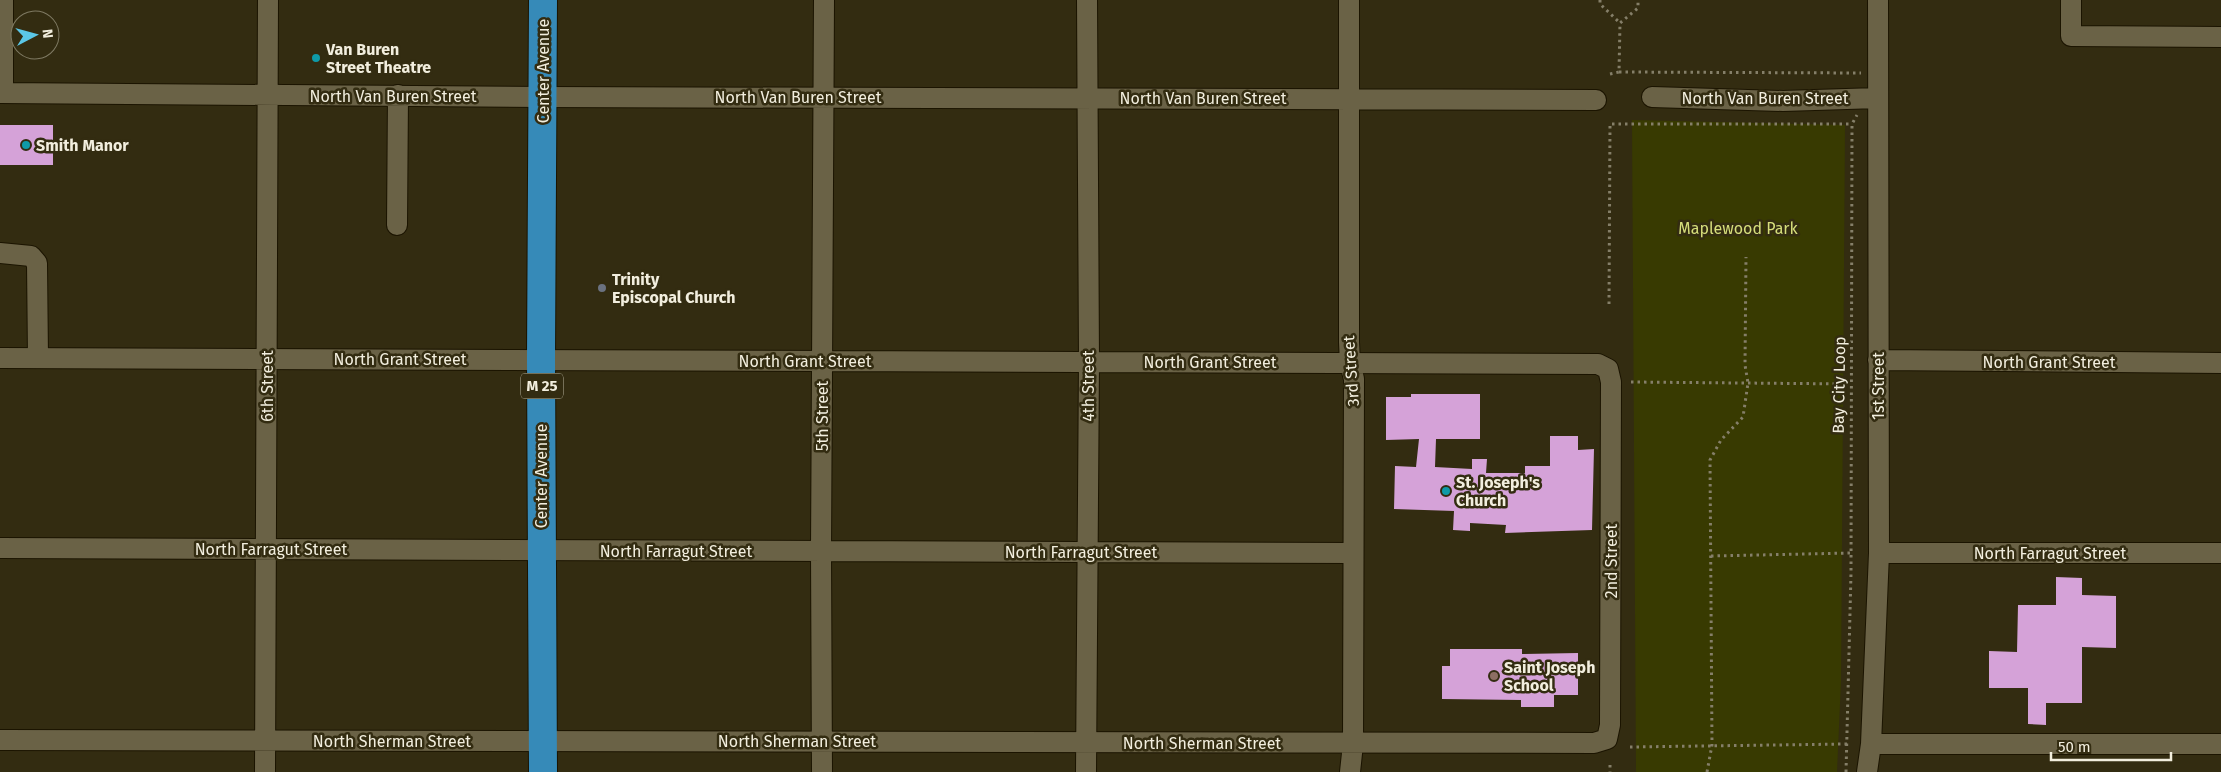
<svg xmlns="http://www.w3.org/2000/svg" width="2221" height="772" font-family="'Fira Sans',sans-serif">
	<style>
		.green { fill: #383a01 }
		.building { fill: #d5a2d8 }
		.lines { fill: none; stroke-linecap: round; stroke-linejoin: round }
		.minor-casing { stroke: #1b1400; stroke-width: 22 }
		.highway-casing { stroke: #1b1400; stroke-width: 30 }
		.path { stroke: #857f69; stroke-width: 3; stroke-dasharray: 2.5 4; stroke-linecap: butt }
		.minor { stroke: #6a6246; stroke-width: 20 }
		.highway { stroke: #368ab8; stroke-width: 28 }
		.culture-dot { fill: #0f9aa8; stroke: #332c11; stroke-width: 2 }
		.worship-dot { fill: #6b7280; stroke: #332c11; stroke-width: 2 }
		.education-dot { fill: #8d6e63; stroke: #332c11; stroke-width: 2 }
		.labels { text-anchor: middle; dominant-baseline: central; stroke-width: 5; stroke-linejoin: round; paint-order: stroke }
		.shield { fill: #332c11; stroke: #b9b4a0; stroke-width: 1 }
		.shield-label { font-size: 15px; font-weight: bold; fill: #f2eede }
		.poi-label { font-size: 16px; font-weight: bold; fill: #f2eede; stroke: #332c11; text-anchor: start }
		.street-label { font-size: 16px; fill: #f2eede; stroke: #332c11 }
		.park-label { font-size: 16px; fill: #d6de7b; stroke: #332c11 }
	</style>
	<rect width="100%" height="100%" fill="#332c11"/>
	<path class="green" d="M 1632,120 L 1845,125 L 1841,681 L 1837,772 L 1636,772 Z"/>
	<path class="building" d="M 0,125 L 53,125 L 53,165 L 0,165 Z
		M 1411,394 L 1480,394 L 1480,439 L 1436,439 L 1435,467 L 1472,469 L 1472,459 L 1487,459 L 1486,473 L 1525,473 L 1525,466 L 1550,466 L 1550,436 L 1578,436 L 1578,450 L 1594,449 L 1592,530 L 1505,533 L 1506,525 L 1470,523 L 1470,531 L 1453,530 L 1454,511 L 1394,509 L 1395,466 L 1416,467 L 1419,439 L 1386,440 L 1386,397 L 1411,397 Z
		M 2056,577 L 2082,578 L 2082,595 L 2116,596 L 2116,648 L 2082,647 L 2082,703 L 2046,703 L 2046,725 L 2028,724 L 2028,688 L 1989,688 L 1989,651 L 2017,652 L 2018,605 L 2056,605 Z
		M 1450,649 L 1522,649 L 1522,654 L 1578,653 L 1578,695 L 1554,695 L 1554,707 L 1521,707 L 1521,700 L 1442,699 L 1442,666 L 1450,666 Z"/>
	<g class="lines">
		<defs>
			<path id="minor" d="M 3,0 L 3,93
				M 1349,0 L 1349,342 L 1350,363 L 1354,379 L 1353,744 L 1350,772
				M 2071,0 L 2071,36 L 2221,37
				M 0,93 L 543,97 L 1596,100
				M 1652,97 L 1783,101 L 1878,98
				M 397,225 L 398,95
				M 0,253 L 31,256 L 37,263 L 38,358
				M 0,358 L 1598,364 L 1608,369 L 1611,382 L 1610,725 L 1607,739 L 1594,743 L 0,740
				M 1878,360 L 2221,363
				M 0,548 L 1352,553
				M 1879,553 L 2221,553
				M 1871,744 L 2221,744
				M 265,772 L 268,0
				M 822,772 L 821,552 L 824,0
				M 1086,772 L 1089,361 L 1087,0
				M 1867,772 L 1871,744 L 1879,553 L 1878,0"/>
			<path id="highway" d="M 543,772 L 541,359 L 543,0"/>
		</defs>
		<use href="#minor" class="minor-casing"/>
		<use href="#highway" class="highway-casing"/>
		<path class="path" d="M 1600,0 L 1600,4 L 1620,23
			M 1619,72 L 1861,73
			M 1610,74 L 1619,72 L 1620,23 L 1638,8 L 1638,0
			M 1609,304 L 1610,124 L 1852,124
			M 1631,382 L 1851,384
			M 1711,556 L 1851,553
			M 1630,747 L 1847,744
			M 1610,765 L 1610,772
			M 1707,772 L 1712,745 L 1710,460 L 1721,440 L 1743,417 L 1748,383 L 1745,365 L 1746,257
			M 1846,772 L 1851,573 L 1852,124 L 1857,115"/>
		<use href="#minor" class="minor"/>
		<use href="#highway" class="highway"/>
	</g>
	<g class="culture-dot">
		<circle cx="316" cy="58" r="5"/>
		<circle cx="26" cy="145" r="5"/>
		<circle cx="1446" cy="491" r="5"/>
	</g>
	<circle class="worship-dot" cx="602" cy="288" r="5"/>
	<circle class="education-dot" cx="1494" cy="676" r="5"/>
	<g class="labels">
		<rect class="shield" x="521" y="373.5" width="42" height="25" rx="4"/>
		<g class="shield-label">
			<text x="542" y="386">M 25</text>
		</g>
		<g class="poi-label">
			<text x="326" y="49">Van Buren<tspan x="326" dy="18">Street Theatre</tspan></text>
			<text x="36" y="145">Smith Manor</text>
			<text x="612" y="279">Trinity<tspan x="612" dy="18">Episcopal Church</tspan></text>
			<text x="1456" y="482">St. Joseph's<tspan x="1456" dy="18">Church</tspan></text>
			<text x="1504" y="667">Saint Joseph<tspan x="1504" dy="18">School</tspan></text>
		</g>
		<g class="street-label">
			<text transform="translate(543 71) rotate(-90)">Center Avenue</text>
			<text x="393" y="96">North Van Buren Street</text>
			<text x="798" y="97">North Van Buren Street</text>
			<text x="1203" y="98">North Van Buren Street</text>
			<text x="1765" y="98">North Van Buren Street</text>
			<text x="400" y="359">North Grant Street</text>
			<text x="805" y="361">North Grant Street</text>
			<text x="1210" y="362">North Grant Street</text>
			<text x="2049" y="362">North Grant Street</text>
			<text transform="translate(1351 371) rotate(-94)">3rd Street</text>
			<text transform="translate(1839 385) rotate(-89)">Bay City Loop</text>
			<text transform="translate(267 386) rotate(-90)">6th Street</text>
			<text transform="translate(1088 386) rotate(-90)">4th Street</text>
			<text transform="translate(1878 386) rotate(-90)">1st Street</text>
			<text transform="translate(822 416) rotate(-90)">5th Street</text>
			<text transform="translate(541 476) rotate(-90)">Center Avenue</text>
			<text x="271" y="549">North Farragut Street</text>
			<text x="676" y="551">North Farragut Street</text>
			<text x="1081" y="552">North Farragut Street</text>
			<text x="2050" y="553">North Farragut Street</text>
			<text transform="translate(1611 561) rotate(-90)">2nd Street</text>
			<text x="392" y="741">North Sherman Street</text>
			<text x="797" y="741">North Sherman Street</text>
			<text x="1202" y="743">North Sherman Street</text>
		</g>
		<g class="park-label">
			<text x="1738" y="228">Maplewood Park</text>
		</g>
	</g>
	<g transform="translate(35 35) rotate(84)"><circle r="24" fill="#332c11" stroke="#7f7a63"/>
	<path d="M0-4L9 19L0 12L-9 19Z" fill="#5bc7e7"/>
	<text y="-8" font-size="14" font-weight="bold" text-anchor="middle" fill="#f2eede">N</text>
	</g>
	<path d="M2051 752v8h120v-8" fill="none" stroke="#f2eede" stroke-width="2.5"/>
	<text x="2058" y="752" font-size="15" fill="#f2eede" stroke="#332c11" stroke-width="4" paint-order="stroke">50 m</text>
</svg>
